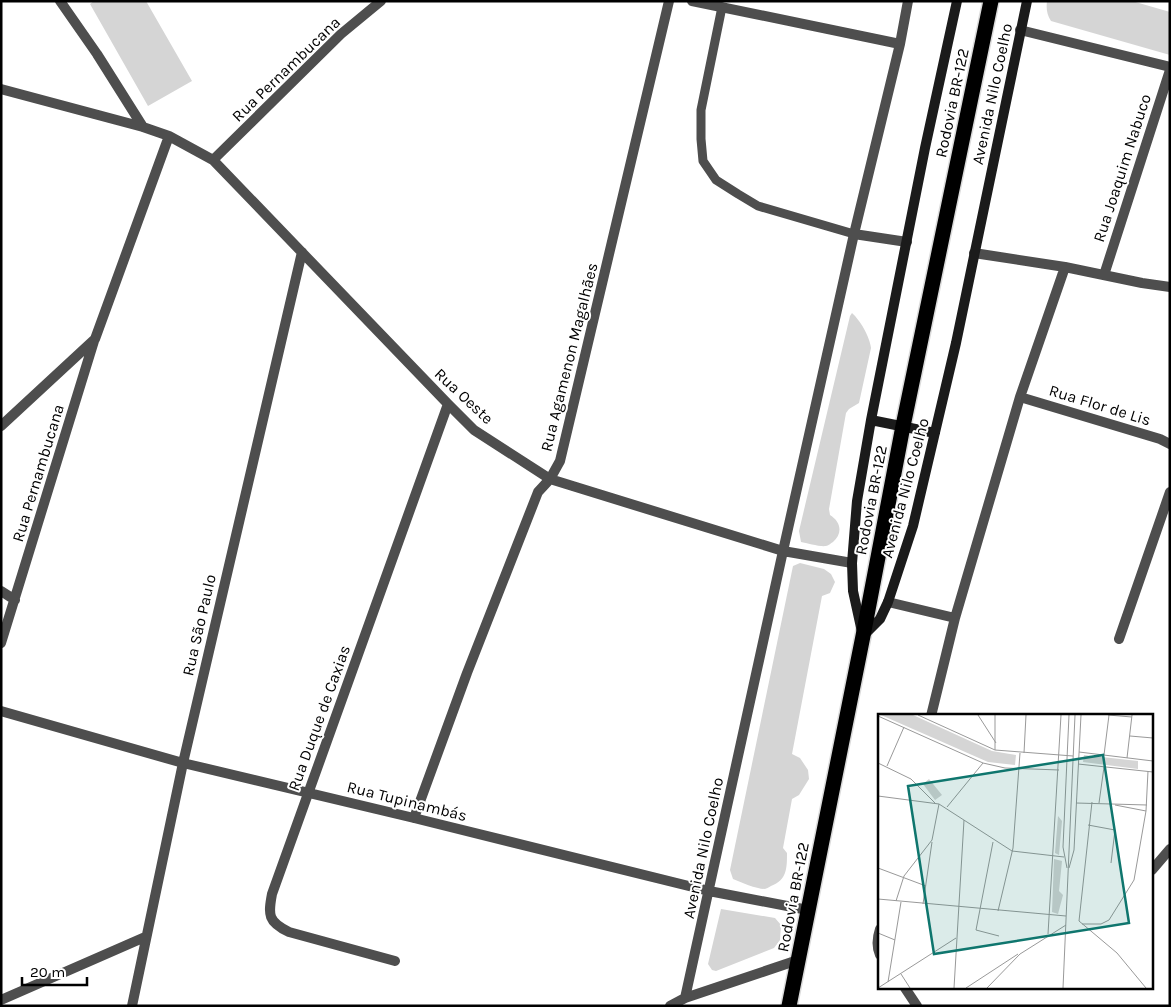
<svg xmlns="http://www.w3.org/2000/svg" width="1171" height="1007" font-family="Karla,sans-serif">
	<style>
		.green { fill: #d5d5d5 }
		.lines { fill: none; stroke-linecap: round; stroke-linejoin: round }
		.highway-casing { stroke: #dbdbdb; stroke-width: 18 }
		.lane { stroke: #4e4e4e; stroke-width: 9 }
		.street { stroke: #4e4e4e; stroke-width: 10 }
		.secondary { stroke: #1b1b1b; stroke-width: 10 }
		.highway { stroke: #000; stroke-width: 15 }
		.labels { text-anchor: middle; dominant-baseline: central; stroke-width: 4; stroke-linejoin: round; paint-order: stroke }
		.street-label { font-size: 16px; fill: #000; stroke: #fff }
		.inset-road { fill: none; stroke: #999; stroke-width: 1 }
		.view { fill: #0f766e; fill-opacity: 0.15; stroke: #0f766e; stroke-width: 2.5 }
		.inset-edge { fill: none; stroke: #000; stroke-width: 2.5 }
	</style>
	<rect width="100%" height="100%" fill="#fff"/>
	<path class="green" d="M 94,1 L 146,1 L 192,81 L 148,106 L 90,4 Z
		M 1047,1 L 1132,1 L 1170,12 L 1170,55 L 1051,21 C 1047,15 1046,9 1047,1 Z
		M 852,313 C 860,320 870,337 871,348 L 859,403 L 849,409 L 846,413 L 829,509 L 830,515 C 841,522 843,533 833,542 C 831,543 828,546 826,546 C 820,547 807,543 801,542 L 799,531 L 850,316 Z
		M 800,563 L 824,569 L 831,574 L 835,582 L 830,593 L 822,596 L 792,754 L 800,758 L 808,770 L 809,779 L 799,795 L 792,799 L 783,848 L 787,853 C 787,868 787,880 771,886 C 769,887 766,889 764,889 C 757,889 740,882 733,879 L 730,870 L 793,566 Z
		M 721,909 L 775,918 L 781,925 L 780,940 L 774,948 L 716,971 L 712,970 L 708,964 Z"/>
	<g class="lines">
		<defs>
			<path id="highway" d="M 789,1006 L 863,636 L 903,426 L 991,1"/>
		</defs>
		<use href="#highway" class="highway-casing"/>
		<path class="lane" d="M 722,7 L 701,110 L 701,139 L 703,161 L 716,180 L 738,194 L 758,206 L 854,234"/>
		<path class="street" d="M 60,1 L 97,54 L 143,127
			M 692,1 L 900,44
			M 1020,30 L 1170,67
			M 1,89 L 143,127 L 169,136 L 213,160 L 448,404 L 474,430 L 550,479 L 783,551 L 852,563
			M 213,160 L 341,34 L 381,1
			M 854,234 L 907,242
			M 974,253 L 1065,267 L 1142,283 L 1170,287
			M 1104,275 L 1170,70
			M 1020,397 L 1160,439 L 1170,444
			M 1,426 L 95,339 L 169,136
			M 1,591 L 15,600
			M 888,602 L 955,618
			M 1119,639 L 1170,492
			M 1,643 L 94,341
			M 1,711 L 183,763 L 414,818 L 709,891 L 808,910
			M 931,716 L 955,618 L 1020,397 L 1065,267
			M 414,818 L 467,673 L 538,492 L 550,479 L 560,461 L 669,1
			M 1152,870 L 1170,849
			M 880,929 C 877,938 876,946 880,955
			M 395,961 L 289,932 C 268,922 268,915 272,894 L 448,404
			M 905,988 L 917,1006
			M 685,998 L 783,551 L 854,234 L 900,44 L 908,1
			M 1,1000 L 145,937
			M 132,1006 L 183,763 L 302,252
			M 670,1006 L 685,998 L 798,960"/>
		<path class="secondary" d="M 871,420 L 935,433
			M 862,632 L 853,591 L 852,563 L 857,501 L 871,420 L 925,148 L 957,1
			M 864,635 L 880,619 L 888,602 L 913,526 L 956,343 L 1027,1"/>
		<use href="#highway" class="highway"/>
	</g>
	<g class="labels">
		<g class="street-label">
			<text transform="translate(286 69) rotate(-44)">Rua Pernambucana</text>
			<text transform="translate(992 94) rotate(-78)">Avenida Nilo Coelho</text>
			<text transform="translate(952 103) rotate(-78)">Rodovia BR-122</text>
			<text transform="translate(1122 168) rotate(-72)">Rua Joaquim Nabuco</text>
			<text transform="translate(569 357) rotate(-76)">Rua Agamenon Magalhães</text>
			<text transform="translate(464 396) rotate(43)">Rua Oeste</text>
			<text transform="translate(1100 405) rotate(17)">Rua Flor de Lis</text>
			<text transform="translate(38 473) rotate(-73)">Rua Pernambucana</text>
			<text transform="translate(905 488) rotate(-75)">Avenida Nilo Coelho</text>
			<text transform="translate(871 500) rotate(-79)">Rodovia BR-122</text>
			<text transform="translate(199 625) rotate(-77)">Rua São Paulo</text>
			<text transform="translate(319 718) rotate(-70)">Rua Duque de Caxias</text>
			<text transform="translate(407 801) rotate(14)">Rua Tupinambás</text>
			<text transform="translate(703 848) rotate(-78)">Avenida Nilo Coelho</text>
			<text transform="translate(793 897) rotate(-79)">Rodovia BR-122</text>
		</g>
	</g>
	<g transform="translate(878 714)">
		<rect width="275" height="275" fill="#fff"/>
		<path d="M 3,1 L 35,1 L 114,37 L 138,41 L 137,51 L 110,48 ZM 206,41 L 260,47 L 260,55 L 205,48 ZM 51,65 L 64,81 L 57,86 L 45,70 ZM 180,102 L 184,107 L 181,141 L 177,139 ZM 176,145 L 184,147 L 181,177 L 185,181 L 180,200 L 174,198 Z" fill="#d5d5d5"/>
		<path class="inset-road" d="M 40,1 L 117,36 L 195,42M 100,1 L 118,29M 230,1 L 254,3M 0,2 L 105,49 L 127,54 L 181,56M 252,22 L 275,24M 117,36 L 117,1M 201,38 L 275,47M 146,39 L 148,1M 226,41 L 231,1M 249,44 L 254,1M 0,49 L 33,65 L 57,89M 200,50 L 275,58M 9,52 L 26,13M 0,82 L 61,90 L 134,137 L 186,143M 214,88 L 201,207 L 239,239 L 268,274M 198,89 L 269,91M 221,89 L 226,53M 237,91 L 268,97M 69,93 L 105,49M 210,111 L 237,116 L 233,149M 115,128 L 98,216 L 121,222M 0,154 L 48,172M 189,154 L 185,133 L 191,1M 191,154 L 196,136 L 203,1M 0,185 L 188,202M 18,187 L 26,162 L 54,126 L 61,90M 45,190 L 54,128M 120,197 L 135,134 L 142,39M 204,210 L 223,210 L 231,206 L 256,166 L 268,97 L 270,57M 0,219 L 17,226M 170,220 L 183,1M 23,260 L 32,274M 10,268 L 23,188M 0,274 L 78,224M 76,274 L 86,106M 88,274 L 140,240M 109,274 L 142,240 L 188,211M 185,274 L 197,1"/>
		<path class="view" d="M 225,41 L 251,209 L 56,240 L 30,72 Z"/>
		<rect width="275" height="275" class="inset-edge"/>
	</g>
	<rect width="1171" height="1007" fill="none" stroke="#000000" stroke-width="5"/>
	<path d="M22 977v8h65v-8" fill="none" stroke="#000000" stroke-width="2.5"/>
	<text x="30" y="977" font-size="15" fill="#000000" stroke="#ffffff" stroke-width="4" paint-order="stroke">20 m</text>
</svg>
